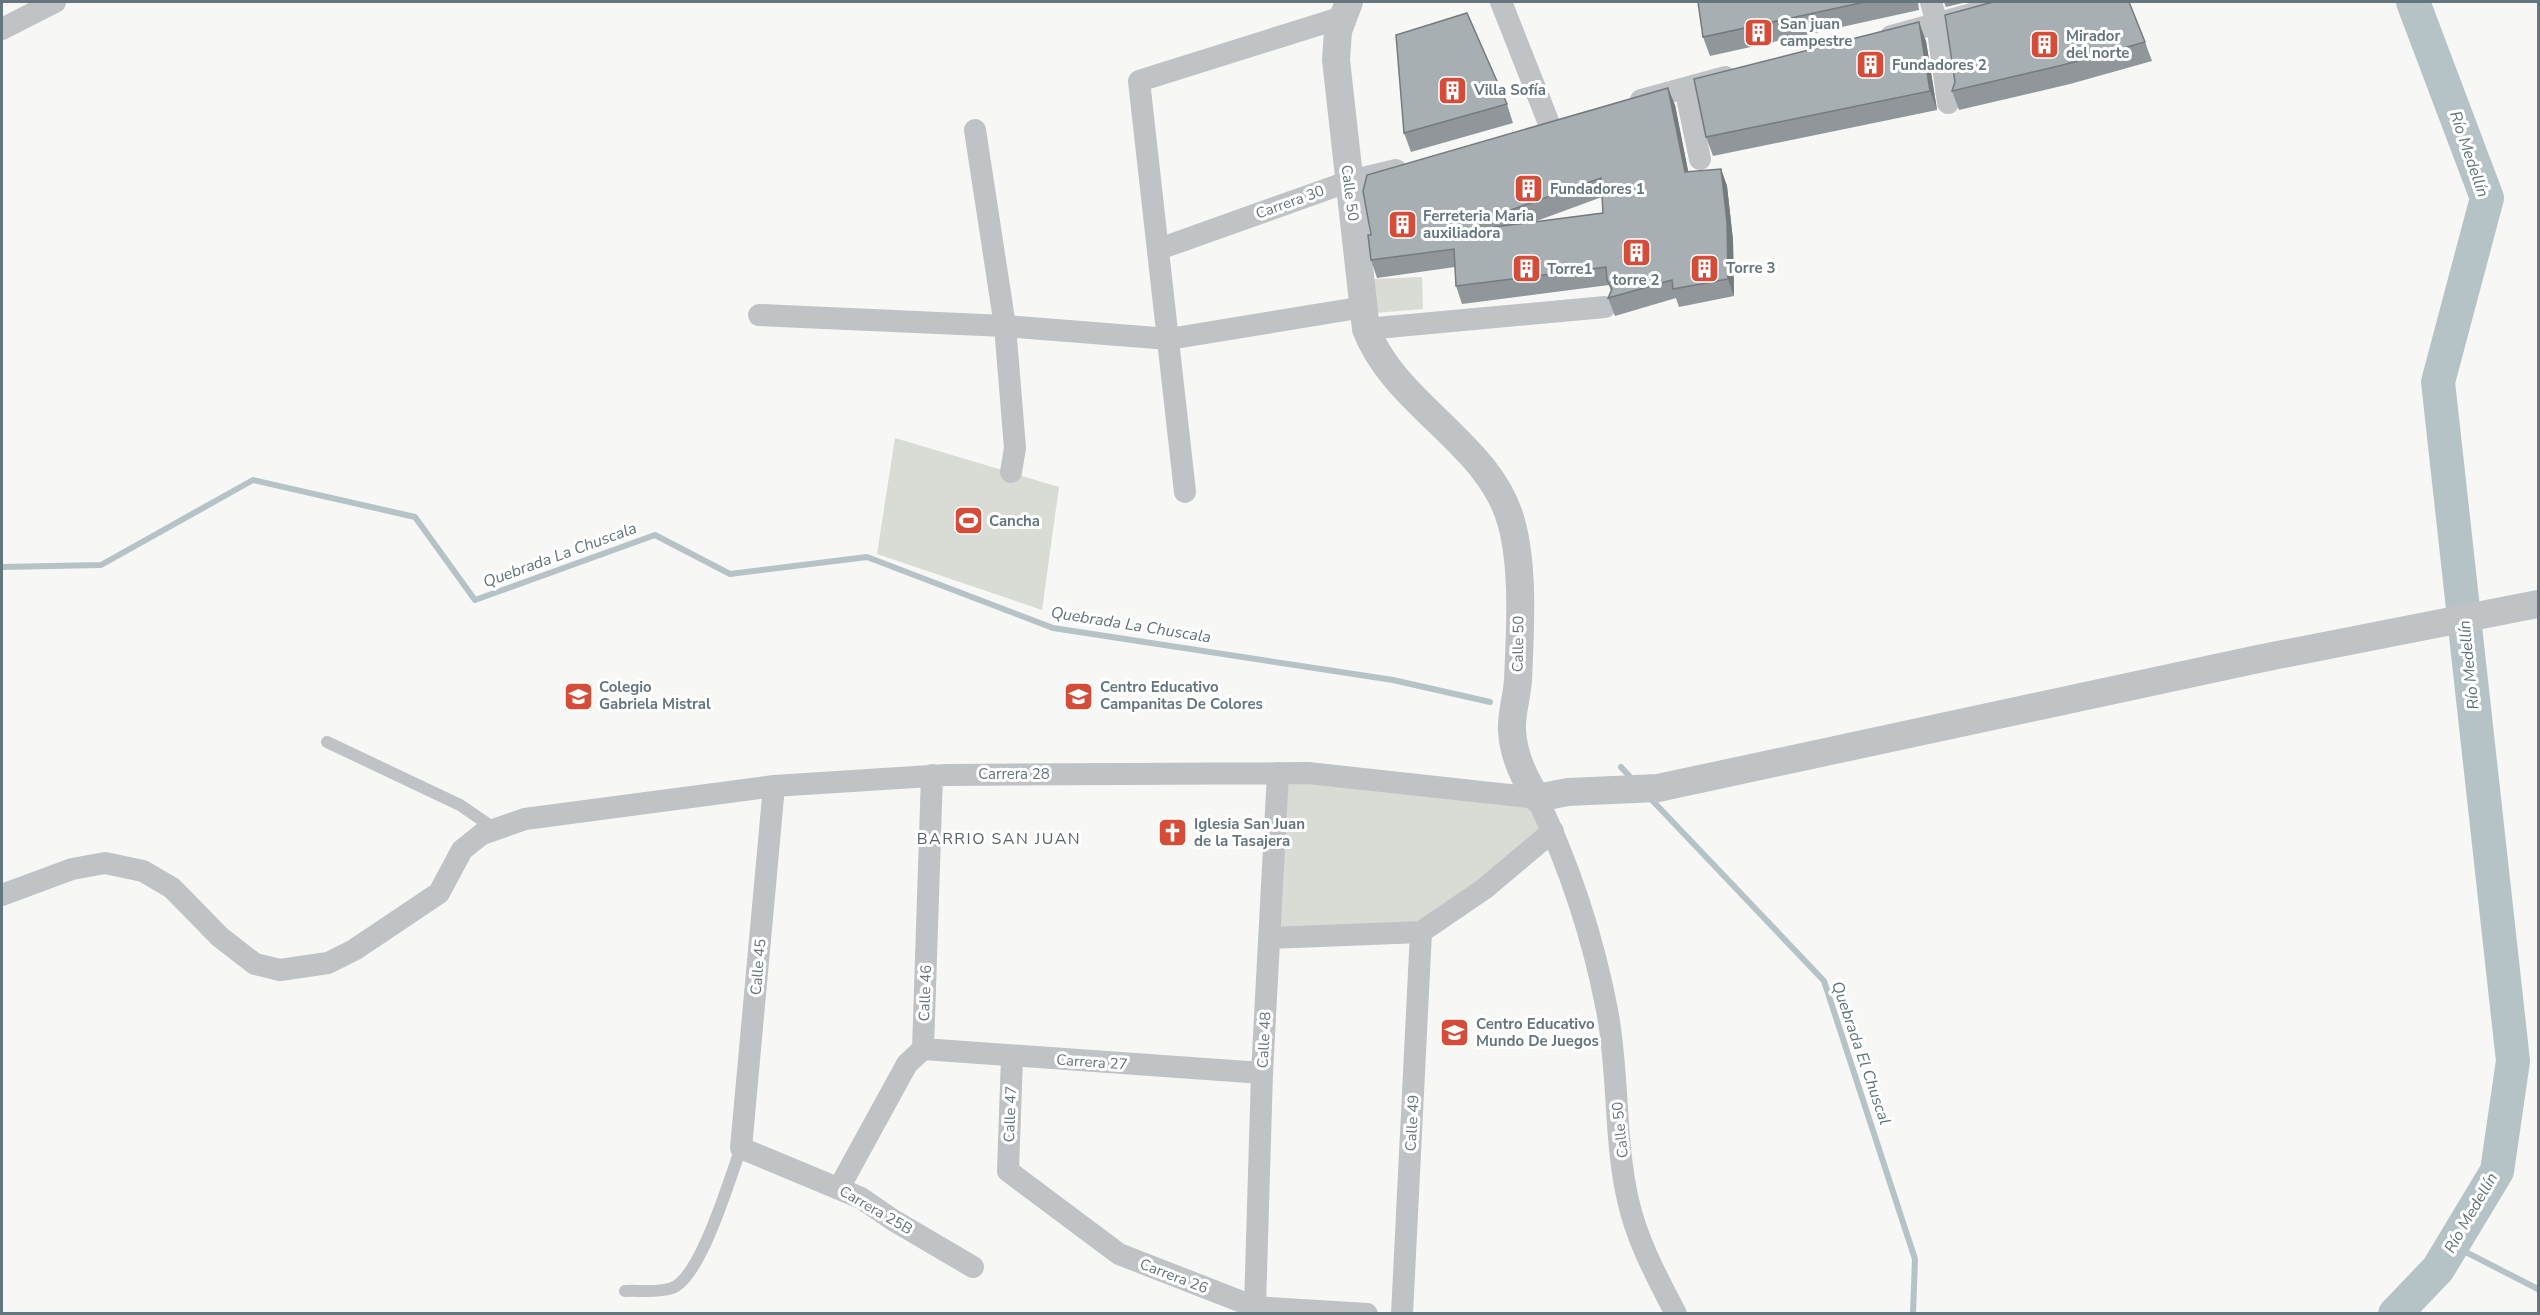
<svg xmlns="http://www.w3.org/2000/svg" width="2540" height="1315" font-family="'Nunito Sans',sans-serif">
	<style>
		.green { fill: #d8dcd4 }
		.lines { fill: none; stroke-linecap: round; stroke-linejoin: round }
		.stream { stroke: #b6c3c6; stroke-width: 6 }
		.river { stroke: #b6c3c6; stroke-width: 34 }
		.service { stroke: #bfc3c6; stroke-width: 12 }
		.minor { stroke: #bfc3c6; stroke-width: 22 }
		.tertiary { stroke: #bfc3c6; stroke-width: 28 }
		.wall { fill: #90969a; fill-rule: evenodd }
		.shaded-wall { fill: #757a7d }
		.building { fill: #a7afb3; stroke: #757a7d; stroke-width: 1.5; fill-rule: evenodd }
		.labels { text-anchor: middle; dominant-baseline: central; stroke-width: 6; stroke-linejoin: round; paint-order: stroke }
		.poi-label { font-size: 15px; font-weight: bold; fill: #65757d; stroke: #fff; text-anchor: start }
		.street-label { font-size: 15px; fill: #65757d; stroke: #fff }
		.water-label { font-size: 16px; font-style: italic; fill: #607478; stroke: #fff }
		.neighbourhood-label { font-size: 16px; letter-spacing: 1.5px; fill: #566369; stroke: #fff }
	</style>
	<rect width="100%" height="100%" fill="#f7f7f5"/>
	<path class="green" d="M 1422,277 L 1423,309 L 1375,313 L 1372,279 Z
		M 895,438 L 1059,487 L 1042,610 L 877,554 Z
		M 1278,774 L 1528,788 L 1553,831 L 1421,930 L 1271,935 Z"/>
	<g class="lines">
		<path class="stream" d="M 2,567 L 101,565 L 253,480 L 415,517 L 475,600 L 655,535 L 730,574 L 867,557 L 1053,628 L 1393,680 L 1490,702
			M 1621,767 L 1633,780
			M 1650,798 L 1824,981 L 1915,1259 L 1913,1314
			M 2452,1245 L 2538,1289"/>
		<path class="river" d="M 2395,1314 L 2438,1269 L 2497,1171 L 2513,1061 L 2438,382 L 2487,198 L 2413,2"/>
		<path class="service" d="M 327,742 L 460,805 L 495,829
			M 625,1291 C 639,1290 659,1293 672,1288 C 701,1278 730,1177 741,1148"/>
		<path class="minor" d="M 1501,2 L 1550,126
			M 1931,2 L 1937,24 L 1948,103
			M 2,29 L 55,2
			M 1891,36 L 2015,2
			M 1685,88 L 1700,159
			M 1641,100 L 1725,77
			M 975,130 L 1005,326 L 1015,448 L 1011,472
			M 1159,249 L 1350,181 L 1396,170
			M 759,315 L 1005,326 L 1169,339 L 1364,307
			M 1366,329 L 1605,307
			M 1185,492 L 1139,81 L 1343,17
			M 774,786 L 741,1148 L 861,1198 L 893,1220 L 973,1267
			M 2,895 L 72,869 L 105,863 L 143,871 L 172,888 L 220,937 L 255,964 L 280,970 L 328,963 L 354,950 L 439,893 L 462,850 L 482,834 L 525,819 L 774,786 L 946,775 L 1308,773 L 1537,798 C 1569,865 1593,937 1607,1010 C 1619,1071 1614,1140 1628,1200 C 1637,1241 1657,1277 1676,1314
			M 1269,938 L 1421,932 L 1484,889 L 1553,831
			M 923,1049 L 1262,1073
			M 1012,1057 L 1008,1171 L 1119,1254 L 1255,1307 L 1367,1314
			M 839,1188 L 907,1064 L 923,1049 L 932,775
			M 1255,1307 L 1262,1073 L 1278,773
			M 1402,1314 L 1421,932"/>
		<path class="tertiary" d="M 1349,2 L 1338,31 L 1336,60 L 1366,329 C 1395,406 1492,444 1512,525 C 1524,571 1520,633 1518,680 C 1517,697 1511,714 1512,730 C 1513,755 1524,778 1537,798 L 1568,792 L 1658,788 L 2258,659 L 2538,604"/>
	</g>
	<path class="wall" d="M 1698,2 L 1918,2 L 1919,10 L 1710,56 L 1703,37 Z
		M 1944,2 L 1967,2 L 1946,7 Z
		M 1926,41 L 1937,110 L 1713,156 L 1706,137 Z
		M 2145,42 L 2152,61 L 2070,84 L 1959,110 L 1952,91 Z
		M 1507,104 L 1513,123 L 1411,152 L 1404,133 Z
		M 1675,105 L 1688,172 L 1721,169 L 1727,186 L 1733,240 L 1734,296 L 1679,307 L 1676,298 L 1615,316 L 1608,298 L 1611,291 L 1609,285 L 1462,304 L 1456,286 L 1455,267 L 1377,278 L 1371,260 L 1371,235 ZM 1602,197 L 1603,213 L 1531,223 Z"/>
	<path class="shaded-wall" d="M 1919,22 L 1926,41 L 1937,110 L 1930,91 Z
		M 1668,88 L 1675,105 L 1692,190 L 1685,172 Z
		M 1721,169 L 1727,186 L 1733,240 L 1734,296 L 1728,279 Z"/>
	<path class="building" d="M 1698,2 L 1865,2 L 1703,37 Z
		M 1993,2 L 2129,2 L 2145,42 L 2063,65 L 1952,91 L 1955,82 L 1945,15 Z
		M 1467,13 L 1507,104 L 1404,133 L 1396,35 Z
		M 1919,22 L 1930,91 L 1706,137 L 1694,79 Z
		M 1668,88 L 1685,172 L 1721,169 L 1727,222 L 1728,279 L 1673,289 L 1672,280 L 1608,298 L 1612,289 L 1607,280 L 1606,267 L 1456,286 L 1454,249 L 1371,260 L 1368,235 L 1371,235 L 1363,191 L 1367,175 ZM 1601,178 L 1603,213 L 1479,229 L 1477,222 Z"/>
	<defs>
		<symbol id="building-square" viewBox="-11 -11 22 22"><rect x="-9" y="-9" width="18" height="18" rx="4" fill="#d54c38" stroke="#fff"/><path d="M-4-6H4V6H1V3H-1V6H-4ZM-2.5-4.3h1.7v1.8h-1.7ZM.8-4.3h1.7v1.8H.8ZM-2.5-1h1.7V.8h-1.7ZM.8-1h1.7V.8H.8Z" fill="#fff"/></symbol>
		<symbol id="stadium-square" viewBox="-11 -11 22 22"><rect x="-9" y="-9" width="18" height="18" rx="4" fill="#d54c38" stroke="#fff"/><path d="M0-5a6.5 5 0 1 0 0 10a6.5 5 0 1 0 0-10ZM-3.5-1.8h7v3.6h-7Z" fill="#fff"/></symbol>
		<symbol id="school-square" viewBox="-11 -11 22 22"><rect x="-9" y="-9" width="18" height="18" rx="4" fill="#d54c38" stroke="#fff"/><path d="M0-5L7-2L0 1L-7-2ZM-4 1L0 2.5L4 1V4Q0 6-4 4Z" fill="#fff"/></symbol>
		<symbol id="church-square" viewBox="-11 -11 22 22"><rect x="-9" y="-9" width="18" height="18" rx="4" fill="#d54c38" stroke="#fff"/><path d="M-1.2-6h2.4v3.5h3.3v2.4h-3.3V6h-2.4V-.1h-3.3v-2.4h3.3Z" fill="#fff"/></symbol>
	</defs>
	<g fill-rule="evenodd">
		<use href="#building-square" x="1742" y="16" width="33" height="33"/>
		<use href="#building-square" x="2028" y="28" width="33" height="33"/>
		<use href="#building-square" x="1854" y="48" width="33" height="33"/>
		<use href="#building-square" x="1436" y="74" width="33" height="33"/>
		<use href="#building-square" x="1512" y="172" width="33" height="33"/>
		<use href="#building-square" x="1386" y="208" width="33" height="33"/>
		<use href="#building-square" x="1620" y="236" width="33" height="33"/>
		<use href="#building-square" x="1688" y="252" width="33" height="33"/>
		<use href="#building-square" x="1510" y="252" width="33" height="33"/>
		<use href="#stadium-square" x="952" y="504" width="33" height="33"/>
		<use href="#school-square" x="562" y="680" width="33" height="33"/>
		<use href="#school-square" x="1062" y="680" width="33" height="33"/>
		<use href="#church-square" x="1156" y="816" width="33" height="33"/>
		<use href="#school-square" x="1438" y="1016" width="33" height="33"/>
	</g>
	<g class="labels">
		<g class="poi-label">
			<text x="1780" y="24">San juan<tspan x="1780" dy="17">campestre</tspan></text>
			<text x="2066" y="36">Mirador<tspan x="2066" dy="17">del norte</tspan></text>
			<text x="1892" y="65">Fundadores 2</text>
			<text x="1474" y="90">Villa Sofía</text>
			<text x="1550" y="189">Fundadores 1</text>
			<text x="1423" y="216">Ferreteria Maria<tspan x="1423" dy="17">auxiliadora</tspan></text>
			<text x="1726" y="268">Torre 3</text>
			<text x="1547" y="269">Torre1</text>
			<text x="1636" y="280" text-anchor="middle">torre 2</text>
			<text x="989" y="521">Cancha</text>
			<text x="599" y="687">Colegio<tspan x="599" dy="17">Gabriela Mistral</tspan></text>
			<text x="1100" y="687">Centro Educativo<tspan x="1100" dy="17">Campanitas De Colores</tspan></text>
			<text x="1194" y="824">Iglesia San Juan<tspan x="1194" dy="17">de la Tasajera</tspan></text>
			<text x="1476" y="1024">Centro Educativo<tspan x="1476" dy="17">Mundo De Juegos</tspan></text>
		</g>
		<g class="street-label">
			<text transform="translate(1350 193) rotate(83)">Calle 50</text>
			<text transform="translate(1290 202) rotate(-20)">Carrera 30</text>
			<text transform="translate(1518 644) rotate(-89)">Calle 50</text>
			<text x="1014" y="774">Carrera 28</text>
			<text transform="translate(758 967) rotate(-85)">Calle 45</text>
			<text transform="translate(925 993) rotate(-88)">Calle 46</text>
			<text transform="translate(1264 1040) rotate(-87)">Calle 48</text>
			<text transform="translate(1092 1062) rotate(4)">Carrera 27</text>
			<text transform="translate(1010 1114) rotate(-88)">Calle 47</text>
			<text transform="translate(1412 1123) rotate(-87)">Calle 49</text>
			<text transform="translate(1620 1130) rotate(-96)">Calle 50</text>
			<text transform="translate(876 1210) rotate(30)">Carrera 25B</text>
			<text transform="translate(1174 1276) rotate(21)">Carrera 26</text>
		</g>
		<g class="water-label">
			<text transform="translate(2469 154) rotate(71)">Río Medellín</text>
			<text transform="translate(560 555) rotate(-20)">Quebrada La Chuscala</text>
			<text transform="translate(1131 625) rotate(9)">Quebrada La Chuscala</text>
			<text transform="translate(2469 665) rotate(-96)">Río Medellín</text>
			<text transform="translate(1861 1053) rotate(71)">Quebrada El Chuscal</text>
			<text transform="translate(2471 1213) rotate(-60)">Río Medellín</text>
		</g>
		<g class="neighbourhood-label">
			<text x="999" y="839">BARRIO SAN JUAN</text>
		</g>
	</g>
	<rect width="2540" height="1315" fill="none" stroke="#65757d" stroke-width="6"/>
</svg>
